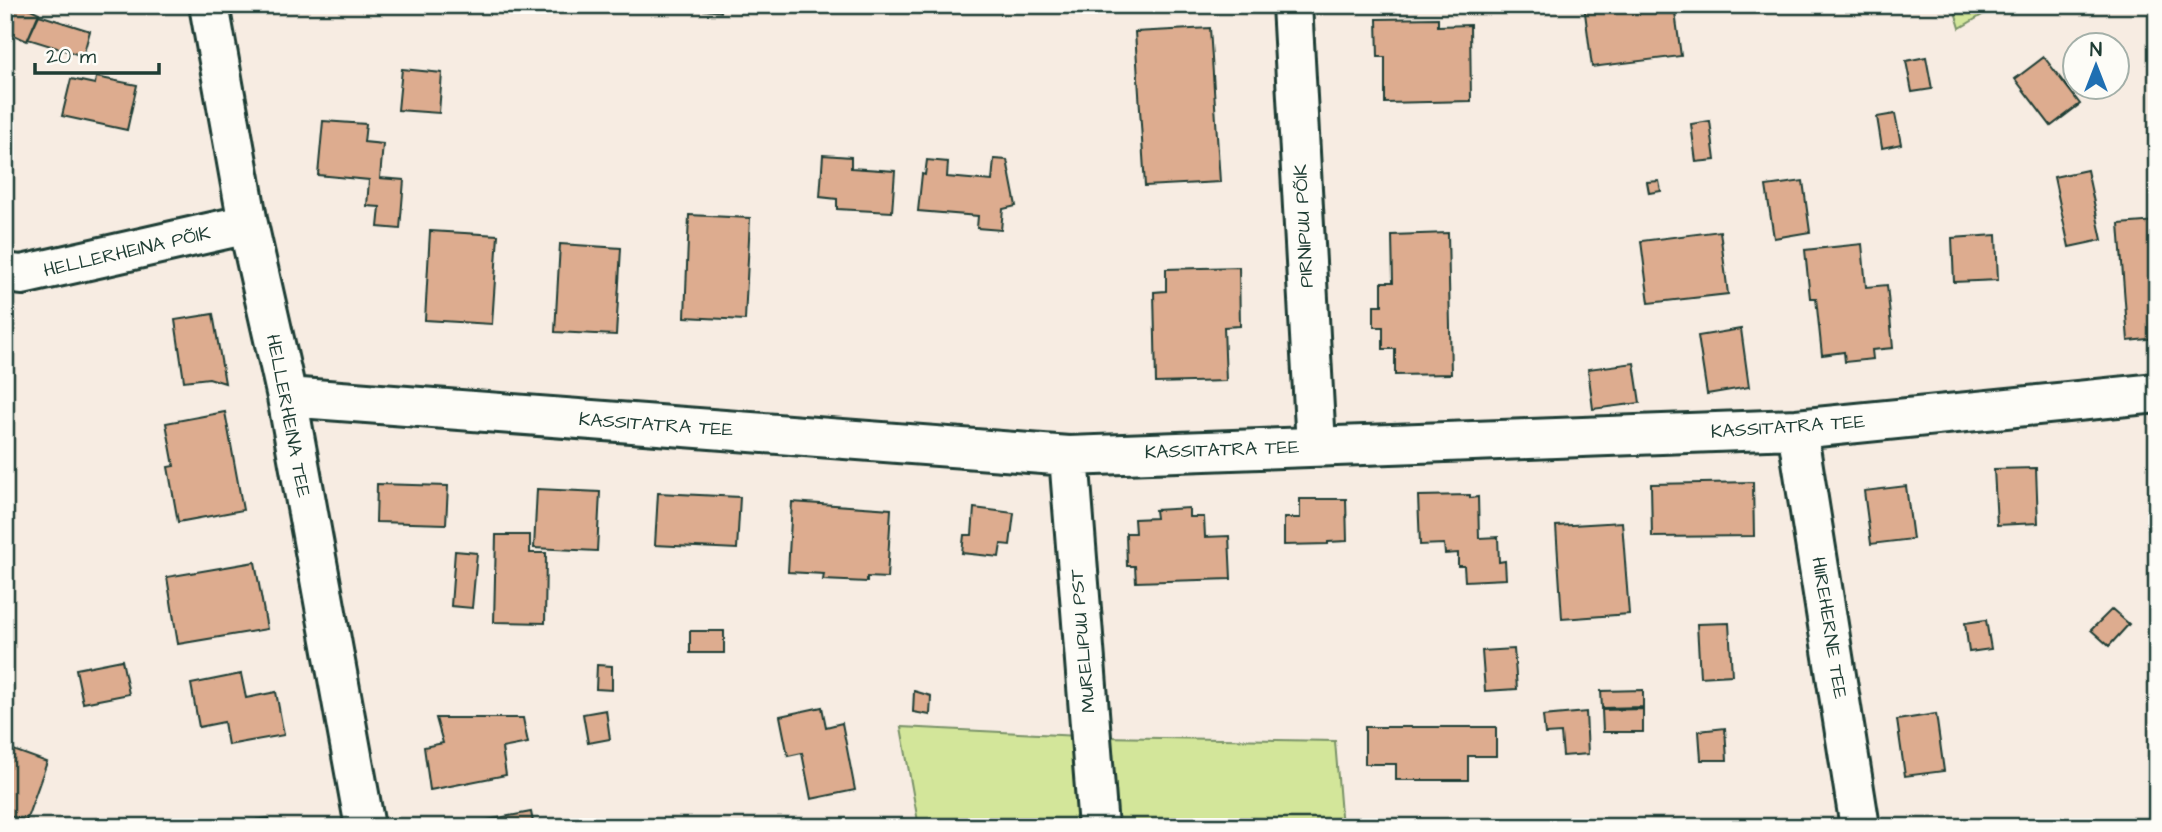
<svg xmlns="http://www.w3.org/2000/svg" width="2162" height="832" font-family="'Architects Daughter',sans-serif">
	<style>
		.green { fill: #d3e69a; stroke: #799267; stroke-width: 2 }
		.building { fill: #ddac8f; stroke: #1f3d34; stroke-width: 2 }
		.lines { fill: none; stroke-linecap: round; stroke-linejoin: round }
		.minor-casing { stroke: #1f3d34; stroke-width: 44 }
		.minor { stroke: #fdfcf7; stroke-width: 38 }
		.labels { text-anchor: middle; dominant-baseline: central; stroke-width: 7; stroke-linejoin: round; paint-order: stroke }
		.street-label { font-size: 19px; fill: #1f3d34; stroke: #fdfcf7 }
	</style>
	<rect width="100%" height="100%" fill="#f7ece2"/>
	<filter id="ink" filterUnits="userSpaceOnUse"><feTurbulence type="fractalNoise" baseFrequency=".0143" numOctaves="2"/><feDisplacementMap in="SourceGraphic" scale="14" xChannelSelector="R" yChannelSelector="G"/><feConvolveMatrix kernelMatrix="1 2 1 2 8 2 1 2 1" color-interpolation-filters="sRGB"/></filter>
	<g filter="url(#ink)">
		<path class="green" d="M 1953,5 L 1999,5 L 1960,28 Z
			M 901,727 L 1100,737 L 1335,741 L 1342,827 L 919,827 Z"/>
		<path class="building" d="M 5,5 L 22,5 L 39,13 L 27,41 L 5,31 Z
			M 662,5 L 722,5 L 721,12 Z
			M 1584,5 L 1674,5 L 1681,56 L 1592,67 Z
			M 1783,5 L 1819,5 L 1819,7 L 1783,10 Z
			M 39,15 L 90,31 L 83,56 L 28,39 Z
			M 1438,18 L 1438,26 L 1470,25 L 1471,101 L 1385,103 L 1385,57 L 1378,57 L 1377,19 Z
			M 1210,28 L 1220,182 L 1145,186 L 1135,32 Z
			M 1926,57 L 1932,89 L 1912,92 L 1906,61 Z
			M 2044,57 L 2080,104 L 2051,126 L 2015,79 Z
			M 402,69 L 442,73 L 439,113 L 398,110 Z
			M 96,77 L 137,85 L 127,130 L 62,116 L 71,79 L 95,84 Z
			M 1895,114 L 1901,144 L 1882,148 L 1877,117 Z
			M 323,121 L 366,124 L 364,142 L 383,144 L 380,178 L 404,180 L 400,229 L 378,227 L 380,207 L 367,206 L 369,180 L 318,175 Z
			M 1710,121 L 1715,160 L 1696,162 L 1691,124 Z
			M 823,155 L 851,157 L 851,168 L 895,171 L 892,212 L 837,209 L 837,199 L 820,197 Z
			M 994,159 L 1007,160 L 1016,206 L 1003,209 L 1001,230 L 977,228 L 978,216 L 918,211 L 922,174 L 925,175 L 927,160 L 948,162 L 947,177 L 992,181 Z
			M 2087,170 L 2102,240 L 2069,247 L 2054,177 Z
			M 1659,181 L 1661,191 L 1649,193 L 1647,182 Z
			M 1803,181 L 1810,232 L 1774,238 L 1766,186 Z
			M 689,215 L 750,218 L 745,320 L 685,317 Z
			M 2157,221 L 2157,338 L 2128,341 L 2119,224 Z
			M 430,231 L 498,235 L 492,324 L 425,320 Z
			M 1720,231 L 1728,294 L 1649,303 L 1641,241 Z
			M 1448,233 L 1451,374 L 1395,375 L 1395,349 L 1383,349 L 1383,327 L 1374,327 L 1374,305 L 1382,305 L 1382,282 L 1393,282 L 1392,235 Z
			M 1996,235 L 1998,280 L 1954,282 L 1952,238 Z
			M 560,244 L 621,248 L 616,335 L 555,332 Z
			M 1862,244 L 1866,287 L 1887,285 L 1893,348 L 1872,350 L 1873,359 L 1845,362 L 1844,352 L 1822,355 L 1816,298 L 1810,298 L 1805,250 Z
			M 1239,267 L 1240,326 L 1224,327 L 1226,381 L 1156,383 L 1154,292 L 1166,291 L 1166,269 Z
			M 213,314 L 225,383 L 209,378 L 184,381 L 175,320 Z
			M 1741,329 L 1749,387 L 1707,394 L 1698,336 Z
			M 1634,363 L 1640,403 L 1593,409 L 1588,369 Z
			M 225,412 L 243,510 L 178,522 L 168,467 L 174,466 L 166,423 Z
			M 2036,468 L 2038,523 L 1997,525 L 1994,469 Z
			M 1753,482 L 1754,536 L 1652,537 L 1651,484 Z
			M 377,484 L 448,486 L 446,524 L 376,522 Z
			M 1906,486 L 1913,539 L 1871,544 L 1864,491 Z
			M 537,489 L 600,492 L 597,551 L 534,548 Z
			M 658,493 L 740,497 L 737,549 L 655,545 Z
			M 1470,495 L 1470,498 L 1478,497 L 1479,538 L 1498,537 L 1499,562 L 1505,561 L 1506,579 L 1465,581 L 1464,566 L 1458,566 L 1458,553 L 1445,554 L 1444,544 L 1420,545 L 1418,496 Z
			M 1300,499 L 1346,499 L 1347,541 L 1328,542 L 1328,544 L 1284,545 L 1284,518 L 1300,518 Z
			M 792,502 L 891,509 L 887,578 L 867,577 L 867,582 L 823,580 L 824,574 L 788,572 Z
			M 974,508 L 1014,513 L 1010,545 L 1001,544 L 999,557 L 962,553 L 964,535 L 972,535 Z
			M 1189,508 L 1189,517 L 1204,517 L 1205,537 L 1229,536 L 1231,579 L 1136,582 L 1135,566 L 1127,566 L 1126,533 L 1135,533 L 1134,519 L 1156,518 L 1155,510 Z
			M 1622,522 L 1629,614 L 1562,619 L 1556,526 Z
			M 496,535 L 530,535 L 530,553 L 546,553 L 545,623 L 494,622 Z
			M 455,551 L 477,553 L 472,608 L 451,606 Z
			M 255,562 L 267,629 L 178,644 L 167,577 Z
			M 2112,609 L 2129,624 L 2109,646 L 2091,630 Z
			M 1986,620 L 1991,649 L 1969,652 L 1965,623 Z
			M 1729,623 L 1732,675 L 1700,677 L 1697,624 Z
			M 690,631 L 724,631 L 724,653 L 690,653 Z
			M 1514,649 L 1517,689 L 1485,691 L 1482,651 Z
			M 122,660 L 129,694 L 83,703 L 76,669 Z
			M 597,665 L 612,666 L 612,690 L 596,689 Z
			M 241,674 L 246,698 L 276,692 L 284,735 L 228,745 L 224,722 L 199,727 L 191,684 Z
			M 1643,690 L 1643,707 L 1602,708 L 1601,691 Z
			M 914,691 L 931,696 L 930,715 L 913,712 Z
			M 822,707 L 826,727 L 842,723 L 855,790 L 811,799 L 802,753 L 788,756 L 780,716 Z
			M 1643,709 L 1643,732 L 1603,732 L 1602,710 Z
			M 606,710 L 610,739 L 588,743 L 583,714 Z
			M 1586,712 L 1588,754 L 1563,756 L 1561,733 L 1545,734 L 1543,716 Z
			M 1936,714 L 1944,771 L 1905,776 L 1897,720 Z
			M 436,718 L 523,718 L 528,743 L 502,748 L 506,775 L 430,790 L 424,747 L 443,743 Z
			M 1365,727 L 1496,727 L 1496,756 L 1468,756 L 1468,780 L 1396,780 L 1396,764 L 1365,764 Z
			M 1725,728 L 1727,760 L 1701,760 L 1699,731 Z
			M 5,747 L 47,762 L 26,821 L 5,814 Z
			M 531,812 L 534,827 L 449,827 Z
			M 269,818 L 270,827 L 225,827 L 224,824 Z"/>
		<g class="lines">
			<defs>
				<path id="minor" d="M 209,5 L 248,224 L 287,397 L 365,827
					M 1292,5 L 1316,446
					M 5,273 L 22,275 L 248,224
					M 287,397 L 1069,456 L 1797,429 L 2157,393
					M 1797,429 L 1860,827
					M 1069,456 L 1098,827"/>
			</defs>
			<use href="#minor" class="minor-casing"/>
			<use href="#minor" class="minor"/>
		</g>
	</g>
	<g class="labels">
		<g class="street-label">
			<text transform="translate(1304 226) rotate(-93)">PIRNIPUU PÕIK</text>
			<text transform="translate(127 252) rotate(-13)">HELLERHEINA PÕIK</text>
			<text transform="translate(288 416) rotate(79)">HELLERHEINA TEE</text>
			<text transform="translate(656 425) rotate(4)">KASSITATRA TEE</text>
			<text transform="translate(1788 427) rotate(-4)">KASSITATRA TEE</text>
			<text transform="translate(1222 450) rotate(-2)">KASSITATRA TEE</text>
			<text transform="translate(1829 628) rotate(81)">HIIREHERNE TEE</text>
			<text transform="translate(1083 641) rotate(-95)">MURELIPUU PST</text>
		</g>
	</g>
	<rect width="2162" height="832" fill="none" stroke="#fdfcf7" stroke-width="28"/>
	<rect x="14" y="14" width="2134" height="804" fill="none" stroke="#1f3d34" stroke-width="2.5" filter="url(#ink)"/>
	<g transform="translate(2096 66)"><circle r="33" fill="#fdfcf7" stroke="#a4b0a9" stroke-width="2"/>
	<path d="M0-5L12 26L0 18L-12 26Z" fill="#1f6fb2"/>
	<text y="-10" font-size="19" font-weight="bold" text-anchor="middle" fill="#1f3d34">N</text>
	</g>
	<path d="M35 63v10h124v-10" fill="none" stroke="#1f3d34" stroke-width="3.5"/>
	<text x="46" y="63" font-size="21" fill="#1f3d34" stroke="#fdfcf7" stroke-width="5" paint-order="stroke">20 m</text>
</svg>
